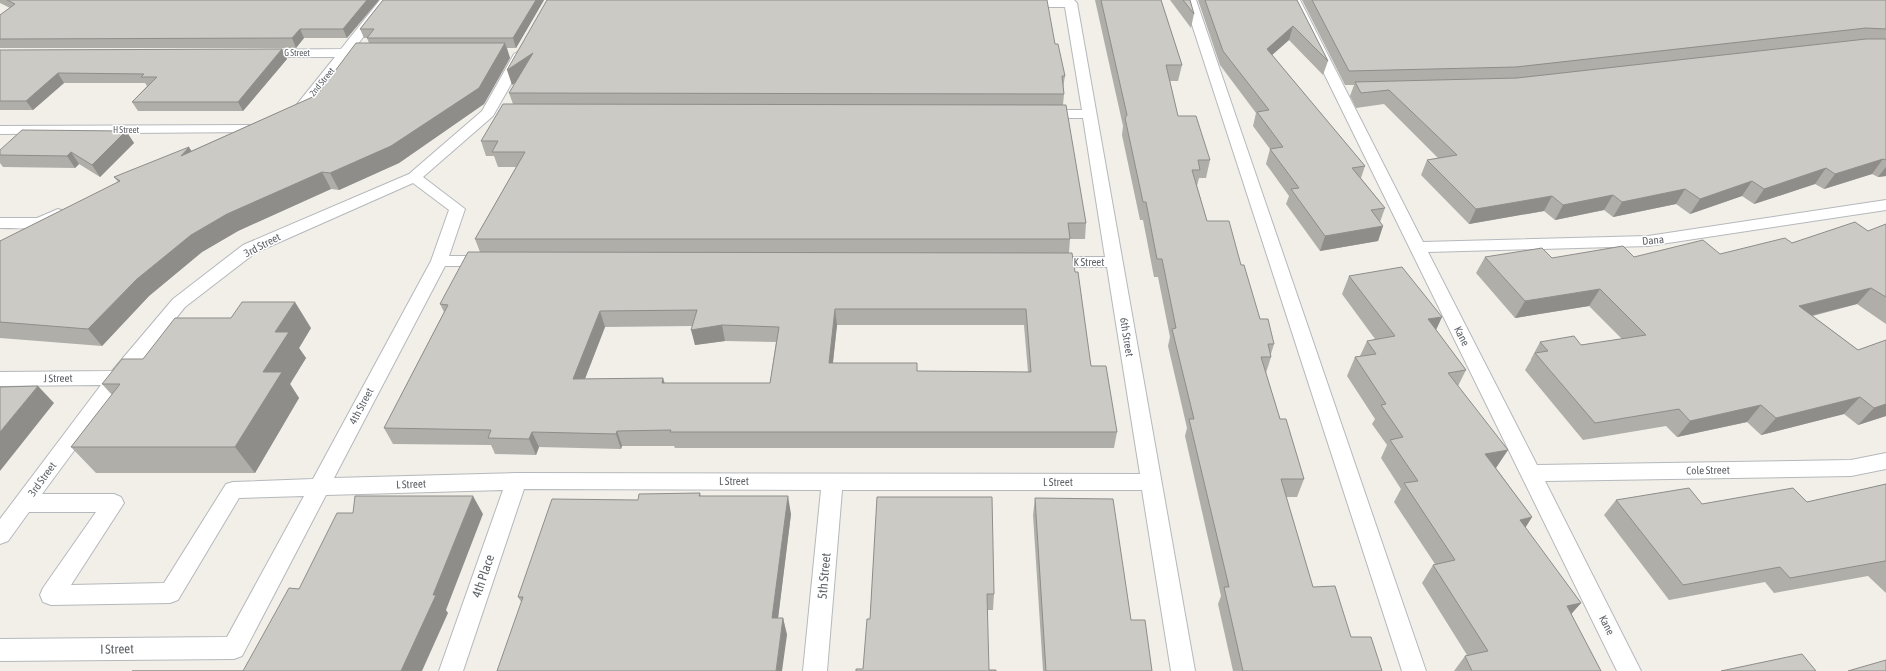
<svg xmlns="http://www.w3.org/2000/svg" width="1886" height="671" font-family="'Asap Condensed',sans-serif">
	<style>
		.lines { fill: none; stroke-linecap: round; stroke-linejoin: round }
		.service-casing { stroke: #b5b8bc; stroke-width: 2 }
		.service { fill: #fff; fill-rule: evenodd }
		.wall { fill: #afaea9; fill-rule: evenodd }
		.shaded-wall { fill: #8f8d8a }
		.building { fill: #cccac5; stroke: #8f8d8a; fill-rule: evenodd }
		.labels { text-anchor: middle; dominant-baseline: central; stroke-width: 3; stroke-linejoin: round; paint-order: stroke }
		.far-street-label { font-size: 9px; fill: #5f6368; stroke: #fff }
		.street-label { font-size: 11px; fill: #5f6368; stroke: #fff }
		.near-street-label { font-size: 13px; fill: #5f6368; stroke: #fff }
	</style>
	<rect width="100%" height="100%" fill="#f1efe8"/>
	<g class="lines">
		<defs>
			<path id="service" d="M 380,0 L 392,0 L 354,49 L 378,50 L 380,53 L 378,56 L 348,57 L 304,114 L 291,118 L 286,117 L 284,114 L 286,111 L 294,108 L 335,57 L 261,57 L 254,53 L 256,50 L 341,49 Z
				M 1019,0 L 1074,0 L 1077,3 L 1195,671 L 1171,671 L 1142,490 L 842,490 L 827,671 L 803,671 L 821,490 L 524,489 L 463,671 L 439,671 L 503,490 L 326,495 L 242,656 L 234,659 L 0,661 L 0,639 L 227,637 L 304,496 L 239,498 L 178,600 L 170,603 L 51,605 L 43,602 L 40,595 L 43,588 L 96,512 L 29,512 L 8,541 L 0,544 L 0,519 L 101,385 L 0,386 L 0,372 L 112,371 L 173,299 L 243,245 L 409,174 L 482,111 L 514,54 L 521,50 L 528,54 L 493,116 L 423,177 L 465,209 L 449,256 L 487,256 L 493,257 L 495,261 L 493,265 L 487,266 L 445,266 L 334,478 L 516,473 L 1140,474 L 1107,267 L 1050,267 L 1044,266 L 1042,262 L 1044,258 L 1050,257 L 1105,257 L 1083,118 L 1043,118 L 1038,117 L 1036,114 L 1038,111 L 1043,110 L 1082,110 L 1065,7 L 1023,7 L 1017,3 ZM 413,183 L 449,210 L 431,261 L 313,479 L 233,482 L 226,484 L 164,583 L 71,585 L 124,503 L 121,497 L 114,494 L 42,494 L 124,383 L 185,307 L 255,253 Z
				M 1184,0 L 1196,0 L 1426,671 L 1402,671 Z
				M 1288,0 L 1300,0 L 1423,242 L 1648,236 L 1886,200 L 1886,210 L 1648,246 L 1428,252 L 1537,465 L 1851,460 L 1886,453 L 1886,469 L 1851,476 L 1545,481 L 1641,671 L 1617,671 Z
				M 252,125 L 257,126 L 259,129 L 257,132 L 0,134 L 0,126 Z
				M 58,209 L 64,211 L 66,214 C 54,232 19,228 0,228 L 0,218 L 37,218 Z"/>
		</defs>
		<use href="#service" class="service-casing"/>
		<use href="#service" class="service"/>
	</g>
	<path class="wall" d="M 0,0 L 379,0 L 347,38 L 304,38 L 296,48 L 0,48 L 0,15 L 10,8 L 0,3 Z
		M 383,0 L 544,0 L 516,48 L 507,48 L 510,58 L 484,104 L 399,163 L 339,190 L 331,189 L 238,231 L 202,252 L 149,296 L 102,346 L 0,338 L 0,241 L 118,182 L 114,177 L 191,151 L 317,95 L 369,43 L 367,38 L 364,38 L 360,29 Z
		M 547,0 L 1055,44 L 1065,76 L 1063,88 L 1064,94 L 1063,105 L 1086,223 L 1085,239 L 1070,239 L 1069,253 L 1075,272 L 1091,366 L 1117,432 L 1114,448 L 675,448 L 674,446 L 622,446 L 621,449 L 539,447 L 536,455 L 495,454 L 491,445 L 393,444 L 384,428 L 444,312 L 440,304 L 480,252 L 475,239 L 516,167 L 498,167 L 494,156 L 486,156 L 481,141 L 513,104 L 509,93 L 516,82 L 512,85 ZM 837,325 L 1024,325 L 1028,372 L 918,371 L 833,363 ZM 692,326 L 695,345 L 725,341 L 776,342 L 770,383 L 665,383 L 585,379 L 605,327 Z
		M 1095,0 L 1161,0 L 1182,65 L 1178,81 L 1170,81 L 1178,116 L 1210,160 L 1206,178 L 1199,178 L 1197,186 L 1207,221 L 1241,265 L 1260,319 L 1274,344 L 1271,354 L 1271,357 L 1266,373 L 1280,419 L 1304,479 L 1297,497 L 1286,497 L 1313,587 L 1351,637 L 1382,671 L 1233,671 L 1218,604 L 1221,596 L 1185,436 L 1187,428 L 1168,346 L 1170,337 L 1158,277 L 1154,277 L 1143,220 L 1140,220 L 1122,135 L 1123,126 Z
		M 1170,0 L 1190,0 L 1194,14 L 1191,28 Z
		M 1198,0 L 1297,0 L 1328,61 L 1323,75 L 1289,40 L 1272,55 L 1365,166 L 1361,178 L 1385,208 L 1380,222 L 1383,226 L 1378,241 L 1320,251 L 1286,204 L 1289,196 L 1266,164 L 1270,149 L 1253,126 L 1256,113 L 1220,65 Z
		M 1302,0 L 1886,0 L 1886,176 L 1878,177 L 1872,174 L 1824,189 L 1815,184 L 1754,204 L 1742,196 L 1690,214 L 1676,204 L 1613,217 L 1604,210 L 1555,220 L 1544,211 L 1469,224 L 1421,175 L 1427,160 L 1438,158 L 1384,104 L 1356,108 L 1350,96 L 1354,85 L 1345,85 Z
		M 282,49 L 287,59 L 243,111 L 138,111 L 132,102 L 147,86 L 145,83 L 64,83 L 33,110 L 0,110 L 0,50 Z
		M 126,131 L 134,143 L 100,177 L 79,164 L 75,168 L 3,167 L 0,163 L 0,150 Z
		M 1886,224 L 1886,324 L 1857,304 L 1813,316 L 1858,350 L 1886,340 L 1886,416 L 1858,425 L 1844,414 L 1761,435 L 1747,422 L 1677,437 L 1666,426 L 1583,440 L 1525,370 L 1531,360 L 1531,359 L 1540,342 L 1581,345 L 1622,339 L 1589,306 L 1515,318 L 1476,273 L 1485,257 L 1552,258 L 1634,257 L 1720,254 L 1868,231 Z
		M 1349,276 L 1442,317 L 1436,330 L 1466,370 L 1458,386 L 1496,468 L 1532,517 L 1525,528 L 1581,603 L 1571,614 L 1601,671 L 1454,671 L 1465,656 L 1467,655 L 1422,583 L 1433,565 L 1435,564 L 1394,502 L 1401,489 L 1381,458 L 1387,445 L 1372,424 L 1375,419 L 1347,376 L 1355,357 L 1360,356 L 1367,341 L 1375,339 L 1342,294 Z
		M 311,328 L 299,348 L 306,358 L 290,384 L 299,398 L 255,473 L 96,473 L 71,447 L 112,395 L 102,384 L 143,359 Z
		M 1886,484 L 1886,593 L 1868,576 L 1774,593 L 1765,582 L 1669,600 L 1604,515 L 1616,500 L 1702,504 L 1807,502 Z
		M 700,493 L 701,496 L 791,514 L 778,618 L 783,618 L 787,635 L 522,603 L 518,597 L 638,500 Z
		M 877,497 L 994,594 L 993,610 L 988,610 L 863,669 L 870,619 Z
		M 1035,498 L 1131,620 L 1152,671 L 1043,671 L 1033,515 Z"/>
	<path class="shaded-wall" d="M 367,0 L 379,0 L 347,38 L 343,29 Z
		M 536,0 L 544,0 L 516,48 L 513,38 Z
		M 1293,26 L 1289,40 L 1263,63 L 1267,49 Z
		M 300,29 L 304,38 L 296,48 L 292,38 Z
		M 505,43 L 510,58 L 484,104 L 399,163 L 339,190 L 330,173 Z
		M 282,49 L 287,59 L 243,111 L 238,102 Z
		M 533,53 L 538,67 L 512,85 L 507,70 Z
		M 58,73 L 64,83 L 33,110 L 26,101 Z
		M 126,131 L 134,143 L 100,177 L 92,165 Z
		M 189,147 L 199,163 L 181,156 Z
		M 71,152 L 79,164 L 75,168 L 67,156 Z
		M 1883,159 L 1872,174 L 1824,189 L 1835,174 Z
		M 1886,167 L 1886,176 L 1878,177 Z
		M 1826,168 L 1815,184 L 1754,204 L 1764,189 Z
		M 322,172 L 331,189 L 238,231 L 202,252 L 149,296 L 102,346 L 88,329 L 137,279 L 191,235 L 227,214 Z
		M 1752,181 L 1742,196 L 1690,214 L 1700,199 Z
		M 1685,189 L 1676,204 L 1613,217 L 1622,202 Z
		M 1613,195 L 1604,210 L 1555,220 L 1563,205 Z
		M 1552,196 L 1544,211 L 1469,224 L 1476,209 Z
		M 1383,226 L 1378,241 L 1320,251 L 1325,236 Z
		M 1871,288 L 1857,304 L 1785,322 L 1799,306 Z
		M 1600,289 L 1589,306 L 1515,318 L 1525,301 Z
		M 295,302 L 311,328 L 299,348 L 306,358 L 290,384 L 299,398 L 255,473 L 235,447 L 275,332 Z
		M 835,309 L 837,325 L 831,379 L 829,363 Z
		M 600,311 L 605,327 L 579,394 L 573,379 Z
		M 1442,317 L 1433,336 L 1428,319 Z
		M 722,325 L 725,341 L 695,345 L 691,330 Z
		M 663,378 L 668,393 L 662,383 Z
		M 38,386 L 54,403 L 0,471 L 0,432 Z
		M 1860,397 L 1844,414 L 1761,435 L 1776,418 Z
		M 1886,404 L 1886,416 L 1858,425 L 1874,408 Z
		M 1761,405 L 1747,422 L 1677,437 L 1690,421 Z
		M 617,431 L 622,446 L 621,449 L 616,434 Z
		M 532,432 L 539,447 L 536,455 L 529,439 Z
		M 1508,450 L 1496,468 L 1474,472 L 1485,454 Z
		M 473,496 L 483,514 L 446,610 L 448,613 L 422,671 L 401,671 Z
		M 788,496 L 791,514 L 776,635 L 772,618 Z
		M 1532,517 L 1520,536 L 1520,520 Z
		M 1581,603 L 1566,620 L 1567,606 Z
		M 783,618 L 787,635 L 782,671 L 776,671 Z"/>
	<path class="building" d="M 7,0 L 367,0 L 343,29 L 300,29 L 292,38 L 0,39 L 0,15 L 15,4 Z
		M 383,0 L 536,0 L 513,38 L 367,38 L 374,29 L 360,29 Z
		M 547,0 L 1047,0 L 1055,44 L 1058,44 L 1065,76 L 1062,76 L 1064,94 L 509,93 L 533,53 L 507,70 Z
		M 1101,0 L 1161,0 L 1182,65 L 1166,65 L 1178,116 L 1196,116 L 1210,160 L 1198,160 L 1200,170 L 1192,170 L 1207,221 L 1229,221 L 1241,265 L 1244,265 L 1260,319 L 1268,319 L 1274,344 L 1268,344 L 1271,357 L 1261,357 L 1280,419 L 1286,419 L 1304,479 L 1281,479 L 1313,587 L 1335,586 L 1351,637 L 1371,637 L 1382,671 L 1243,671 L 1224,587 L 1229,587 L 1189,419 L 1194,419 L 1172,329 L 1176,328 L 1162,259 L 1157,259 L 1146,202 L 1143,202 L 1125,118 L 1127,115 Z
		M 1183,0 L 1190,0 L 1194,14 Z
		M 1205,0 L 1297,0 L 1328,61 L 1293,26 L 1267,49 L 1365,166 L 1352,168 L 1385,208 L 1371,210 L 1383,226 L 1325,236 L 1291,189 L 1299,188 L 1270,149 L 1283,147 L 1257,112 L 1269,110 L 1223,51 Z
		M 1312,0 L 1886,0 L 1886,29 L 1866,28 L 1516,67 L 1349,71 Z
		M 1866,39 L 1886,39 L 1886,160 L 1883,159 L 1835,174 L 1826,168 L 1764,189 L 1752,181 L 1700,199 L 1685,189 L 1622,202 L 1613,195 L 1563,205 L 1552,196 L 1476,209 L 1427,160 L 1457,155 L 1389,90 L 1361,93 L 1355,82 L 1517,78 Z
		M 356,43 L 505,43 L 479,88 L 391,146 L 330,173 L 322,172 L 227,214 L 191,235 L 137,279 L 88,329 L 0,322 L 0,241 L 120,181 L 114,177 L 189,147 L 181,156 L 317,95 Z
		M 282,49 L 238,102 L 132,102 L 157,77 L 141,77 L 144,74 L 58,73 L 26,101 L 0,101 L 0,50 Z
		M 503,104 L 1066,105 L 1086,223 L 1068,223 L 1070,239 L 475,239 L 525,152 L 492,152 L 498,141 L 481,141 Z
		M 22,130 L 126,131 L 92,165 L 71,152 L 67,156 L 0,155 L 0,150 Z
		M 1855,222 L 1868,231 L 1886,224 L 1886,297 L 1871,288 L 1799,306 L 1858,350 L 1886,340 L 1886,404 L 1874,408 L 1860,397 L 1776,418 L 1761,405 L 1690,421 L 1679,409 L 1595,423 L 1535,353 L 1548,351 L 1540,342 L 1574,336 L 1581,345 L 1646,335 L 1600,289 L 1525,301 L 1485,257 L 1542,248 L 1552,258 L 1623,246 L 1634,257 L 1703,240 L 1720,254 L 1785,238 L 1792,243 Z
		M 468,252 L 1072,253 L 1075,272 L 1078,272 L 1091,366 L 1106,366 L 1117,432 L 670,432 L 671,430 L 617,431 L 616,434 L 532,432 L 529,439 L 488,438 L 491,430 L 384,428 L 448,305 L 440,304 ZM 835,309 L 1026,309 L 1031,372 L 917,371 L 917,363 L 829,363 ZM 697,310 L 691,330 L 722,325 L 779,327 L 770,383 L 662,383 L 663,378 L 573,379 L 600,311 Z
		M 1402,267 L 1442,317 L 1428,319 L 1466,370 L 1448,373 L 1508,450 L 1485,454 L 1532,517 L 1520,520 L 1581,603 L 1567,606 L 1601,671 L 1472,671 L 1465,656 L 1488,651 L 1433,565 L 1455,560 L 1404,483 L 1418,481 L 1390,440 L 1403,437 L 1381,405 L 1386,404 L 1355,357 L 1376,354 L 1367,341 L 1395,336 L 1349,276 Z
		M 242,302 L 295,302 L 275,332 L 289,332 L 263,372 L 282,372 L 235,447 L 71,447 L 120,384 L 102,384 L 122,359 L 143,359 L 175,318 L 231,318 Z
		M 38,386 L 0,432 L 0,387 Z
		M 1886,484 L 1886,561 L 1885,561 L 1790,578 L 1780,567 L 1683,585 L 1616,500 L 1689,488 L 1702,504 L 1793,488 L 1807,502 Z
		M 700,493 L 699,496 L 788,496 L 772,618 L 783,618 L 776,671 L 497,671 L 523,597 L 518,597 L 552,499 L 638,500 L 639,494 Z
		M 355,496 L 473,496 L 433,595 L 436,595 L 401,671 L 132,671 L 243,671 L 289,588 L 299,589 L 337,513 L 353,513 Z
		M 877,497 L 992,497 L 994,594 L 987,594 L 989,670 L 996,670 L 996,671 L 856,671 L 856,669 L 863,669 L 867,619 L 870,619 Z
		M 1035,498 L 1113,499 L 1131,620 L 1145,620 L 1152,671 L 1046,671 Z
		M 1802,654 L 1816,671 L 1721,671 Z
		M 1886,660 L 1886,671 L 1848,671 Z"/>
	<g class="labels">
		<g class="far-street-label">
			<text x="297" y="53">G Street</text>
			<text transform="translate(322 82) rotate(-51)">2nd Street</text>
			<text x="126" y="130">H Street</text>
		</g>
		<g class="street-label">
			<text transform="translate(1653 240) rotate(-6)">Dana</text>
			<text transform="translate(262 245) rotate(-27)">3rd Street</text>
			<text x="1089" y="262">K Street</text>
			<text transform="translate(1462 336) rotate(63)">Kane</text>
			<text transform="translate(1127 337) rotate(81)">6th Street</text>
			<text transform="translate(58 378) rotate(-1)">J Street</text>
			<text transform="translate(361 406) rotate(-62)">4th Street</text>
			<text transform="translate(1708 470) rotate(-1)">Cole Street</text>
			<text transform="translate(42 479) rotate(-54)">3rd Street</text>
			<text x="734" y="481">L Street</text>
			<text x="1058" y="482">L Street</text>
			<text transform="translate(411 484) rotate(-2)">L Street</text>
			<text transform="translate(1607 625) rotate(63)">Kane</text>
		</g>
		<g class="near-street-label">
			<text transform="translate(483 576) rotate(-71)">4th Place</text>
			<text transform="translate(824 576) rotate(-85)">5th Street</text>
			<text transform="translate(117 649) rotate(-1)">I Street</text>
		</g>
	</g>
</svg>
